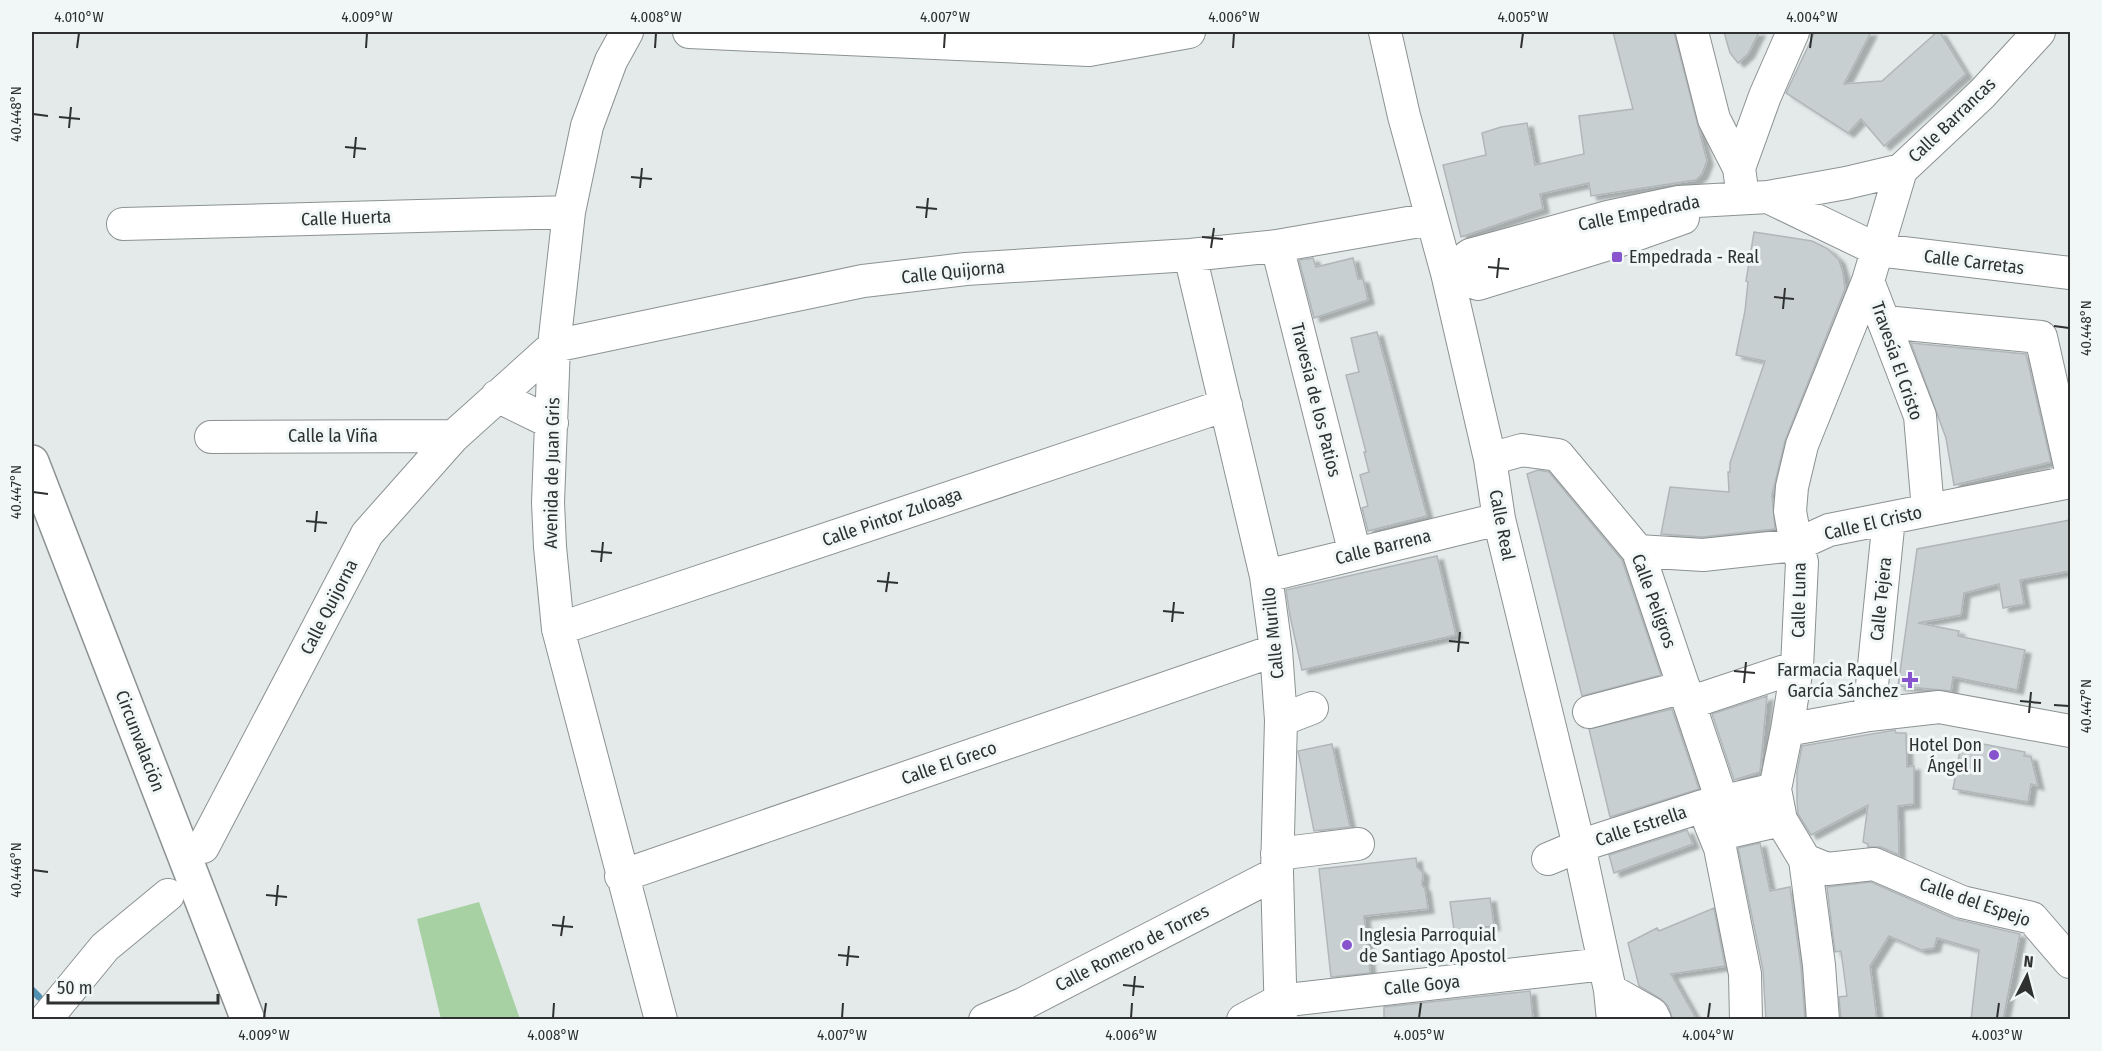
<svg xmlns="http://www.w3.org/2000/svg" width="2102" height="1051" font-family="'Fira Sans Condensed',sans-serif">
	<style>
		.green { fill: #a7d0a3 }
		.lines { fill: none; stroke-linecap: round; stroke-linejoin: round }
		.stream { stroke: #5192b2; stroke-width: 7 }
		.building { fill: #c8cfd0; stroke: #b1b7b9; stroke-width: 1.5; filter: url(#shadow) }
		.minor-casing { stroke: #8c9292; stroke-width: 34 }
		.highway-casing { stroke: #8c9292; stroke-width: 36 }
		.minor { stroke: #fff; stroke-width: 32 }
		.highway { stroke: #fff; stroke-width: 33 }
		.ticks { fill: none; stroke: #2e3130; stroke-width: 2 }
		.poi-dot { fill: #8754cd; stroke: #f1f7f7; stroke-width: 2 }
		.labels { text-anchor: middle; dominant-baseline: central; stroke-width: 6; stroke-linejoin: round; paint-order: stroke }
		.street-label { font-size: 18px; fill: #2e3130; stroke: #f1f7f7 }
		.poi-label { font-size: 18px; fill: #2e3130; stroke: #f1f7f7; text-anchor: start }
		.neatline { fill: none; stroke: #2e3130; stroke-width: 2 }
		.ticks-label { font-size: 15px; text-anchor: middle; fill: #2e3130 }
	</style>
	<defs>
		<filter id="shadow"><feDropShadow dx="6" dy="4" stdDeviation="1.5" flood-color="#0004"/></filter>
	</defs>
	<rect width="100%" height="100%" fill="#e3eae9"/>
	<path class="green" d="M 479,902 L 520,1019 L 441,1019 L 417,919 Z"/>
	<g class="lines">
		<path class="stream" d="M 32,990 L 39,997"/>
	</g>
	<path class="building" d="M 1613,32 L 1674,32 L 1707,161 L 1702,174 L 1696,180 L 1591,196 L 1589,183 L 1540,194 L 1543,209 L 1461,237 L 1443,165 L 1486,155 L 1482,133 L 1501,127 L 1527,123 L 1535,165 L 1584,154 L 1579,116 L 1633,109 Z
		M 1724,32 L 1759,32 L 1748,54 L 1738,63 L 1730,53 Z
		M 1815,32 L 1871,32 L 1844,84 L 1882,81 L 1937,32 L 1940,32 L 1966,74 L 1884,146 L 1861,119 L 1848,133 L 1786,93 Z
		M 1754,232 L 1812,241 L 1828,249 L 1839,260 L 1843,273 L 1845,289 L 1785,441 L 1772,495 L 1775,529 L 1703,537 L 1661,534 L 1670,487 L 1729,492 L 1728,472 L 1730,472 L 1730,463 L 1765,361 L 1736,355 L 1745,311 L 1748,282 L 1746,281 Z
		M 1313,258 L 1316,267 L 1353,258 L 1358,279 L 1363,279 L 1368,300 L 1314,318 L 1299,260 Z
		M 1377,332 L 1427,516 L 1368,531 L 1362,508 L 1368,506 L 1360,475 L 1369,472 L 1364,452 L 1366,452 L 1346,375 L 1359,372 L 1351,338 Z
		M 1911,343 L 2026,354 L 2051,462 L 1954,485 L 1946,438 Z
		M 1538,470 L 1549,472 L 1622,560 L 1661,675 L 1582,696 L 1527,474 Z
		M 2070,520 L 2070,571 L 2020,580 L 2024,604 L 2003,608 L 1999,584 L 1964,593 L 1961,615 L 1918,623 L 1959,631 L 1958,636 L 2025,650 L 2017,690 L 1953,677 L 1951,691 L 1898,686 L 1917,549 Z
		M 1437,556 L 1456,635 L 1302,670 L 1290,616 L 1286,590 Z
		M 1767,696 L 1760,772 L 1734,780 L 1712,714 Z
		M 1672,709 L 1699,789 L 1610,817 L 1589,729 Z
		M 1895,730 L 1896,733 L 1906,733 L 1907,767 L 1914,766 L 1914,804 L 1898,806 L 1899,855 L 1881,847 L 1868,847 L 1868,844 L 1863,842 L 1868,805 L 1811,835 L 1798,814 L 1797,801 L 1797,772 L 1802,746 Z
		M 1962,740 L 2025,752 L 2024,756 L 2031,757 L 2038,786 L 2031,784 L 2028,802 L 1953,789 Z
		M 1332,744 L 1350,827 L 1314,831 L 1298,751 Z
		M 1687,830 L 1693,844 L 1614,873 L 1609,855 Z
		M 1760,843 L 1770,891 L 1790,887 L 1801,967 L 1805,1020 L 1766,1020 L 1763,970 L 1738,848 Z
		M 1416,858 L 1417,867 L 1423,873 L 1422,885 L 1425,889 L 1428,909 L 1364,916 L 1370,973 L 1331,977 L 1319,869 Z
		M 1871,882 L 1955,919 L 2020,934 L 2003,1020 L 1971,1020 L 1979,950 L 1937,938 L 1934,948 L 1921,950 L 1889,936 L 1870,966 L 1877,1020 L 1841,1020 L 1839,997 L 1847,996 L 1841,951 L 1835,952 L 1827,887 Z
		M 1490,898 L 1494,926 L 1477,928 L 1478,934 L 1455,937 L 1450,902 Z
		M 1714,908 L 1725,966 L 1671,974 L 1697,1020 L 1673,1020 L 1668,1006 L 1661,999 L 1639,986 L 1628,943 L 1657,928 L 1659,931 Z
		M 1530,991 L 1533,1020 L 1384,1020 L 1384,1007 Z"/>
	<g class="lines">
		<defs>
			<path id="minor" d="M 627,32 L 611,61 L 587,126 L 569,212 L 554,346 L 548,502 L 550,547 L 558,629 L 661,1020
				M 689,32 L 1089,50 L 1189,32
				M 1385,32 L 1404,116 L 1447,273 L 1490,459 L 1499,519 L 1579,846 L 1610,990 L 1613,1020
				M 1692,32 L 1714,119 L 1739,168 L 1743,197
				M 1739,168 L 1765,96 L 1793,32
				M 1901,170 L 1868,281 L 1920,416 L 1928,510
				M 1768,197 L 1878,250 L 2070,273
				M 123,224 L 569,212
				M 1277,246 L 1355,554
				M 1190,255 L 1266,576 L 1276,650 L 1281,720 L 1277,873 L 1281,1020
				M 1447,273 L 1470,255 L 1608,217 L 1679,202 L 1768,197 L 1846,183 L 1901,170 L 1982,94 L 2039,32
				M 1447,273 L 1478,284 L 1615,242 L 1683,218
				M 1885,322 L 2041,337 L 2070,466
				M 497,396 L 552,423
				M 211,437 L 454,436
				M 1490,459 L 1522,450 L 1558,455 L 1638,551 L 1722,801
				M 1638,551 L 1703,555 L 1796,545 L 1829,530 L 2070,482
				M 1266,576 L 1499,519
				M 558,629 L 1226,405
				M 1689,703 L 1797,667
				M 1589,712 L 1684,687
				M 1869,715 L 1889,518
				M 1281,720 L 1312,708
				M 1787,730 L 1869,715 L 1939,707 L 2070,731
				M 1775,789 L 1787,730 L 1797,667 L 1802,562 L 1796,545 L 1790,511 L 1792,487 L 1802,445 L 1868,281
				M 1781,820 L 1805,860 L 1827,869 L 1874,864 L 1962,902 L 2032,918 L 2070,962
				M 1716,835 L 1781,820 L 1775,789 L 1703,806 L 1720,848 L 1745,974 L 1746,1020
				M 203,847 L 367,534 L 454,436 L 554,346 L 863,281 L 966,269 L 1190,255 L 1277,246 L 1431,219
				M 1277,854 L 1358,844
				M 1548,859 L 1579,846 L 1703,806
				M 1805,860 L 1819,965 L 1823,1020
				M 621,876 L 1276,650
				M 1610,990 L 1652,1014 L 1655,1020
				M 45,1020 L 105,947 L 168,895
				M 985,1020 L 1023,1004 L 1277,873
				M 1243,1020 L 1279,1001 L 1604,964"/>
			<path id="highway" d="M 32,462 L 248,1020"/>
		</defs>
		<use href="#minor" class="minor-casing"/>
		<use href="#highway" class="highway-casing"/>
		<use href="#minor" class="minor"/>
		<use href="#highway" class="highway"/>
	</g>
	<path class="ticks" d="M 77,48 L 79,33M 366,48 L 367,33M 655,48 L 656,33M 944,48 L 945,33M 1233,48 L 1234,33M 1521,48 L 1523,33M 1810,48 L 1812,33M 33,114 L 48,116M 59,117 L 80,119M 69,128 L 71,107M 345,147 L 366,149M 354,158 L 356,137M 631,177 L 652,179M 640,188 L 642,168M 916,207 L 937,209M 926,218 L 928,198M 1202,237 L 1223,239M 1211,248 L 1214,228M 1488,267 L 1509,269M 1497,278 L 1499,258M 1774,297 L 1794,299M 1783,309 L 1785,288M 2054,326 L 2069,328M 33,492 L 48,494M 306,521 L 327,523M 315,532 L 317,511M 591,551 L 612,553M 601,562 L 603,542M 877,581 L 898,583M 886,592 L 889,572M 1163,611 L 1184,613M 1172,622 L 1174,602M 1449,641 L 1469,643M 1458,652 L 1460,632M 1734,671 L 1755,673M 1744,683 L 1746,662M 2020,701 L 2041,703M 2054,705 L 2069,706M 2029,713 L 2031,692M 33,870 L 48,872M 266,895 L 287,897M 276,906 L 278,885M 552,925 L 573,927M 561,936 L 564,916M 838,955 L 859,957M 847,966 L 849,946M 1123,985 L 1144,987M 1133,996 L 1135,976M 264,1018 L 266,1003M 553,1018 L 554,1003M 842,1018 L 843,1003M 1131,1018 L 1132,1003M 1419,1018 L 1421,1003M 1708,1018 L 1710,1003M 1997,1018 L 1999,1003"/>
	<g class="poi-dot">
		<rect x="1611" y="251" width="12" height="12" rx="3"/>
		<path d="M1907 671h6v6h6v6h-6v6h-6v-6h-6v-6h6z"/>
		<circle cx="1994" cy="755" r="6"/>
		<circle cx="1347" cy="945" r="6"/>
	</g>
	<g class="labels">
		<g class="street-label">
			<text transform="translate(1952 120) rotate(-44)">Calle Barrancas</text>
			<text transform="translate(1639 213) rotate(-11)">Calle Empedrada</text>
			<text transform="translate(346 218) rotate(-2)">Calle Huerta</text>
			<text transform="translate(1974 262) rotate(7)">Calle Carretas</text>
			<text transform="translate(953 272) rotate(-6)">Calle Quijorna</text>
			<text transform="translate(1897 361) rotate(71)">Travesía El Cristo</text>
			<text transform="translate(1316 400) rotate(76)">Travesía de los Patios</text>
			<text x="333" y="436">Calle la Viña</text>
			<text transform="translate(552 473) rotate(-89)">Avenida de Juan Gris</text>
			<text transform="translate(892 517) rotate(-19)">Calle Pintor Zuloaga</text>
			<text transform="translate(1873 523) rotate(-13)">Calle El Cristo</text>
			<text transform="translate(1502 525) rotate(79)">Calle Real</text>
			<text transform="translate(1383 547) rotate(-14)">Calle Barrena</text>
			<text transform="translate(1881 599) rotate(-84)">Calle Tejera</text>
			<text transform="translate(1799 600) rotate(-89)">Calle Luna</text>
			<text transform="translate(1654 601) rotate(70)">Calle Peligros</text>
			<text transform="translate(329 607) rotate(-63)">Calle Quijorna</text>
			<text transform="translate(1273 633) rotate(-96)">Calle Murillo</text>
			<text transform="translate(140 741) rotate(69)">Circunvalación</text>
			<text transform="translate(949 763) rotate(-19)">Calle El Greco</text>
			<text transform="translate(1641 826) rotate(-18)">Calle Estrella</text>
			<text transform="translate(1975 902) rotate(19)">Calle del Espejo</text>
			<text transform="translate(1132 948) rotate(-27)">Calle Romero de Torres</text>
			<text transform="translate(1422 985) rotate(-6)">Calle Goya</text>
		</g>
		<g class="poi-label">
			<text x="1629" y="257">Empedrada - Real</text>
			<text x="1898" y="670" text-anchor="end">Farmacia Raquel<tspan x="1898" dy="21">García Sánchez</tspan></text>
			<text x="1982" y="745" text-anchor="end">Hotel Don<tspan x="1982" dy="21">Ángel II</tspan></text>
			<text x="1359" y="935">Inglesia Parroquial<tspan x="1359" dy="21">de Santiago Apostol</tspan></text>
		</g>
	</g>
	<rect width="2102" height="1051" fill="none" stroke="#f1f7f7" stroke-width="66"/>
	<g transform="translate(2027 976) rotate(6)" stroke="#f1f7f7" stroke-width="4.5" paint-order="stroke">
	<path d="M0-4.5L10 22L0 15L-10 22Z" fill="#2e3130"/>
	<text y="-9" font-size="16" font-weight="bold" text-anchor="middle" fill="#2e3130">N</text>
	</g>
	<path d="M48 994v9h170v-9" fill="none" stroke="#2e3130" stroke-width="3"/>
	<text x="57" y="994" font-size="18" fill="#2e3130" stroke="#f1f7f7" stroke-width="4.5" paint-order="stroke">50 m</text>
	<rect x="33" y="33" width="2036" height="985" class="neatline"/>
	<g class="ticks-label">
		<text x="79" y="22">4.010°W</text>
		<text x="367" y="22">4.009°W</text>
		<text x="656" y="22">4.008°W</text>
		<text x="945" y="22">4.007°W</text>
		<text x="1234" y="22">4.006°W</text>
		<text x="1523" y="22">4.005°W</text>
		<text x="1812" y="22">4.004°W</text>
		<text transform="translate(16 114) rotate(-90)" y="5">40.448°N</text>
		<text transform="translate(2086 328) rotate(-90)" y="5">40.448°N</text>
		<text transform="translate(16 492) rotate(-90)" y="5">40.447°N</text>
		<text transform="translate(2086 706) rotate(-90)" y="5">40.447°N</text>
		<text transform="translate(16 870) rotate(-90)" y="5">40.446°N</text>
		<text x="264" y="1040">4.009°W</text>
		<text x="553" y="1040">4.008°W</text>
		<text x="842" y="1040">4.007°W</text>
		<text x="1131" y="1040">4.006°W</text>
		<text x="1419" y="1040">4.005°W</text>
		<text x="1708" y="1040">4.004°W</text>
		<text x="1997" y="1040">4.003°W</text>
	</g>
</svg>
